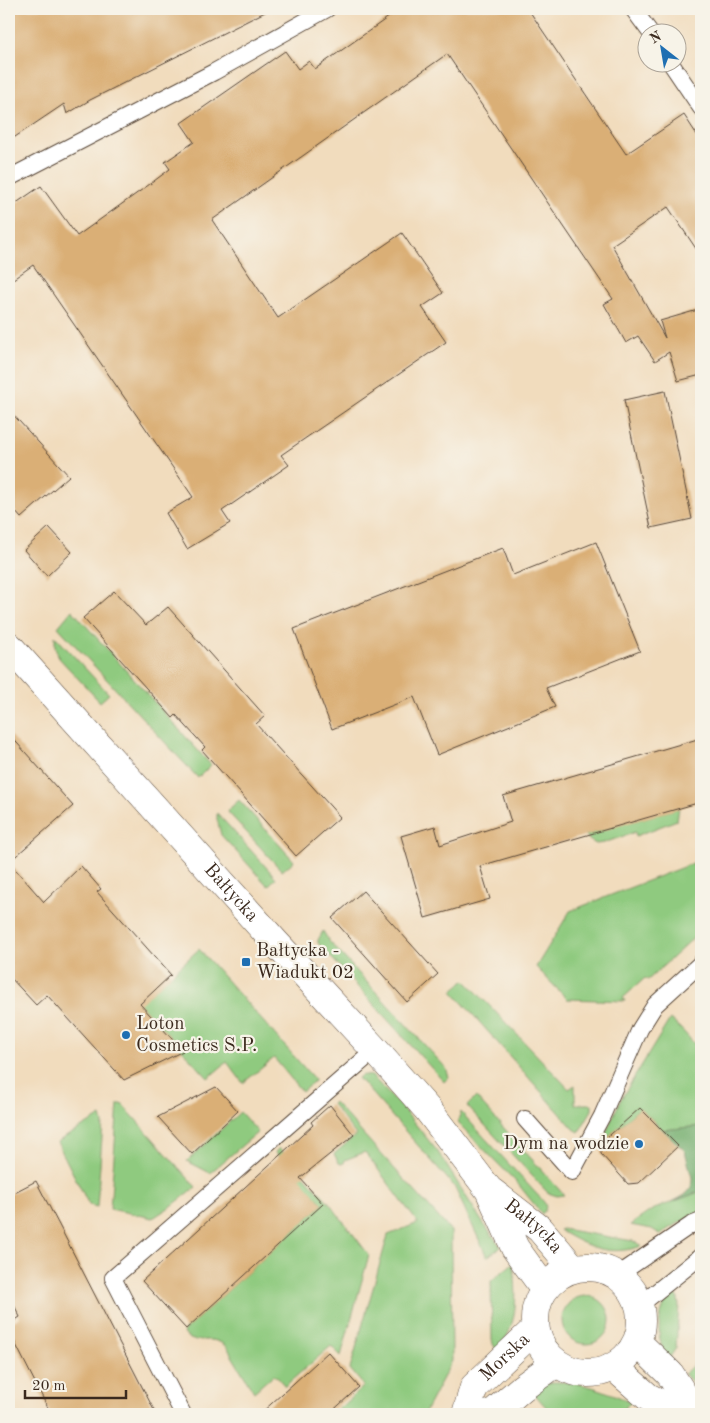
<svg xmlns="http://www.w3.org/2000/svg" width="710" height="1423" font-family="'Old Standard TT',serif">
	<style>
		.green { fill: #8fca7f; stroke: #657a4e }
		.forest { fill: #73ae6e; stroke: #576c46 }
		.building { fill: #daaf76 }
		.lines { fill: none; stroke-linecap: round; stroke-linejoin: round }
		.service-casing { stroke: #564536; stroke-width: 18 }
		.minor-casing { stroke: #564536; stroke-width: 29 }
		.secondary-casing { stroke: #564536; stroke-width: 29 }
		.service { stroke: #fff; stroke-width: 16 }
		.minor { stroke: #fff; stroke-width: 28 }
		.secondary { stroke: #fff; stroke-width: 28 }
		.poi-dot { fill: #1f6fb2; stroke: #f7f3e8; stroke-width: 2 }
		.labels { text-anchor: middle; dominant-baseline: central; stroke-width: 4.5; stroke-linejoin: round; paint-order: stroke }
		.street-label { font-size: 19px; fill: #3b2a1e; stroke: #f7f3e8 }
		.poi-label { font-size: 19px; fill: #3b2a1e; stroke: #f7f3e8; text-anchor: start }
	</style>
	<rect width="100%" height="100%" fill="#f7f3e8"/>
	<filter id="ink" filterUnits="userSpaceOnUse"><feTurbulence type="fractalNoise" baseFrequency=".02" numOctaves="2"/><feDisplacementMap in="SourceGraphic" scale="10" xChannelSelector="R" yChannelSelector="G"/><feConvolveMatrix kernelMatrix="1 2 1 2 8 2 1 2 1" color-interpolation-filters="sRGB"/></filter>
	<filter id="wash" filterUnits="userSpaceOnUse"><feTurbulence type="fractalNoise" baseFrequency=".0096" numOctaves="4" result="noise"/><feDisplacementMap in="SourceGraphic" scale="20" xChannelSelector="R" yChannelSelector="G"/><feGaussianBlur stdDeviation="1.12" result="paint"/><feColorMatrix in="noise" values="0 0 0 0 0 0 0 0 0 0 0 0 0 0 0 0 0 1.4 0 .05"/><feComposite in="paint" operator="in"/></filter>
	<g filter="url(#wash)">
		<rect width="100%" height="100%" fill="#f1dcbd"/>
		<path class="green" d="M 72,610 L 211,765 L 198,778 L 58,627 Z
			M 55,636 L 109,694 L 100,702 L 59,658 L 55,647 Z
			M 239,800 L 294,861 L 282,871 L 227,811 Z
			M 679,808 L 677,820 L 636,836 L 635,832 L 604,843 L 596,844 L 589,840 L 586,835 Z
			M 217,813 L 276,878 L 268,886 L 221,835 L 217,819 Z
			M 701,860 L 701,931 L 648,980 L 645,978 L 623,998 L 625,1001 L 567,999 L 536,967 L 570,911 Z
			M 323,931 L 329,941 L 446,1068 L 449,1077 L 444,1082 L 318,943 L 318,940 Z
			M 199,949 L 315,1080 L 302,1092 L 274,1058 L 243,1083 L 227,1062 L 208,1078 L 92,952 L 149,995 Z
			M 465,980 L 569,1089 L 575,1085 L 575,1104 L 592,1104 L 592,1110 L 579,1132 L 574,1129 L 452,991 Z
			M 670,1019 L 682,1030 L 701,1051 L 701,1126 L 663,1130 L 640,1108 L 601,1143 L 621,1099 Z
			M 362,1075 L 372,1076 L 408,1115 L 438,1152 L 483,1223 L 501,1247 L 487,1257 L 454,1186 L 358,1078 Z
			M 476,1097 L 564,1195 L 557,1196 L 548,1193 L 467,1106 Z
			M 334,1102 L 451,1231 L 452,1361 L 424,1414 L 333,1414 L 364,1386 L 350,1369 L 388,1235 L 418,1223 L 365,1152 L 345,1160 L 344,1163 L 341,1164 L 339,1163 L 334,1154 L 356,1135 L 332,1104 Z
			M 118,1104 L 122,1104 L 196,1187 L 173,1205 L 153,1218 L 110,1209 Z
			M 240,1112 L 258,1132 L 210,1173 L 187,1161 Z
			M 461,1112 L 544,1202 C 547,1207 546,1210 542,1214 L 518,1184 L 459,1124 L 458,1120 Z
			M 101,1116 L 103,1123 L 97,1207 L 89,1205 L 57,1142 Z
			M 279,1148 L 327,1200 L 369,1255 L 341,1356 L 331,1346 L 285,1386 L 277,1377 L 273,1375 L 254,1392 L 232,1356 C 228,1344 217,1339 206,1340 C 201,1340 197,1341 193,1340 C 189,1339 186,1336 183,1333 L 186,1329 L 323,1204 L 275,1152 Z
			M 701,1191 L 701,1211 L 668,1229 L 661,1235 L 652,1229 L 630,1225 L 652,1210 Z
			M 562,1229 L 633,1241 L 642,1246 C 609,1257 587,1247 559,1230 Z
			M 513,1263 C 518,1293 518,1328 497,1351 L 493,1344 L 492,1339 L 491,1281 Z
			M 674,1290 L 678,1299 L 679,1305 L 676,1348 L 668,1360 C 654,1338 657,1309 674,1290 Z
			M562 1320a24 24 0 1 1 48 0a24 24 0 1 1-48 0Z
			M 699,1359 L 701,1359 L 701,1390 L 684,1374 Z
			M 554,1382 C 582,1381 606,1391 631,1402 L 618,1414 L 552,1414 L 531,1390 L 544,1384 Z"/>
		<path class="forest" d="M 701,1126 L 701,1191 L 672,1202 L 685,1195 L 691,1188 L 692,1178 L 685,1151 L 663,1130 Z"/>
		<g id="blocks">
			<path class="building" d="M 9,9 L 271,9 L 90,100 L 67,114 L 64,104 L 9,141 Z
				M 400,9 L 528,9 L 626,154 L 684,115 L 701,141 L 701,256 L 668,207 L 612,245 L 665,338 L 660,321 L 701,309 L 701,375 L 678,381 L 669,352 L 655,361 L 638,336 L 626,343 L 604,304 L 613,299 L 447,54 L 212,220 L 278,318 L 402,233 L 443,293 L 422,307 L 446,342 L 281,455 L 289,465 L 222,511 L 230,523 L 187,549 L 166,513 L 193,497 L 33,265 L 9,282 L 9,208 L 41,186 L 77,236 L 150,184 L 170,169 L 165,162 L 194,142 L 181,123 L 285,51 L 298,69 L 309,61 L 315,69 Z
				M 665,391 L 692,519 L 651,528 L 624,400 Z
				M 9,410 L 69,476 L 21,518 L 9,504 Z
				M 49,527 L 72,552 L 47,576 L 24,550 Z
				M 596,542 L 640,651 L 546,688 L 555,707 L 437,755 L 414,697 L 332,729 L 294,629 L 503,548 L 513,575 Z
				M 114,591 L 146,625 L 168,607 L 265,716 L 256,724 L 340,817 L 296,856 L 202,750 L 205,747 L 176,715 L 173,718 L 83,618 Z
				M 9,734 L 73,806 L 9,862 L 44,902 L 81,866 L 101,889 L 97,892 L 171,975 L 140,1004 L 183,1051 L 124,1080 L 47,995 L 36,1005 L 9,976 Z
				M 701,738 L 701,802 L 480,866 L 490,899 L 425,918 L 401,836 L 435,826 L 440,845 L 511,822 L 503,796 Z
				M 363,891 L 438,974 L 407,1002 L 332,918 Z
				M 216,1087 L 238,1111 L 192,1154 L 158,1117 Z
				M 330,1105 L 354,1135 L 300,1178 L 323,1204 L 186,1329 L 142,1281 L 313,1125 L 311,1122 Z
				M 640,1108 L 678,1146 L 639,1183 L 628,1184 L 601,1154 L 601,1143 Z
				M 36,1181 L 61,1229 L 156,1414 L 51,1414 L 9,1331 L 9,1324 L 20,1317 L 9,1295 L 9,1195 Z
				M 328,1352 L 359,1387 L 329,1414 L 260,1414 Z"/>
		</g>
	</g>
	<g filter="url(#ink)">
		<use href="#blocks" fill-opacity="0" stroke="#564536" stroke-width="1"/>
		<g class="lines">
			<defs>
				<path id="service" d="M 633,9 L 650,32
					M 670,62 L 701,108
					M 9,178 L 214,72 L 327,9
					M 525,1119 L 572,1172 L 602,1116 L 640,1029 L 655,1005 L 701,963
					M 618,1275 L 691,1225 L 701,1221
					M 640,1305 L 701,1256
					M 183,1414 L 113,1278 L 375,1050"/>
				<g id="minor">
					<path id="s1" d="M 466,1414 L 474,1387 L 535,1329"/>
					<path d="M 489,1414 L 493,1413 L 522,1388 L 556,1363"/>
				</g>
				<g id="secondary">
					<path id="s2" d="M 9,646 L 275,942 L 375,1050 L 428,1110 L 489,1190 L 515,1248 L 544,1288"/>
					<path id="s3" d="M 492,1192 L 540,1229 L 573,1268"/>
					<circle cx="588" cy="1320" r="53"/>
					<path d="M 637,1342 L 670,1374 L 696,1414"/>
					<path d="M 615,1368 L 648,1397 L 682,1414"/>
				</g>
			</defs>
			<use href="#service" class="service-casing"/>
			<use href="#minor" class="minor-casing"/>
			<use href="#secondary" class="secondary-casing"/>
			<use href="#service" class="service"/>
			<use href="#minor" class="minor"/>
			<use href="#secondary" class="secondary"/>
		</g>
	</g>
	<g class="poi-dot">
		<rect x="241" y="957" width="10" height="10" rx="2.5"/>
		<circle cx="126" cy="1035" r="5"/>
		<circle cx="639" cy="1144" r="5"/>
	</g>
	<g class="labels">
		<g class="street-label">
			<text stroke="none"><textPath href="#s2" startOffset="332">Bałtycka</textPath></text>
			<text stroke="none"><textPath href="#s3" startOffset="54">Bałtycka</textPath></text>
			<text stroke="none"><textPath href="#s1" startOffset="71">Morska</textPath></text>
		</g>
		<g class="poi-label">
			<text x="256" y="951">Bałtycka -<tspan x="256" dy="22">Wiadukt 02</tspan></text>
			<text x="136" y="1024">Loton<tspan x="136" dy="22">Cosmetics S.P.</tspan></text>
			<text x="629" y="1144" text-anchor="end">Dym na wodzie</text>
		</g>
	</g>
	<rect width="710" height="1423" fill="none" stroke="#f7f3e8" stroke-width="30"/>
	<g transform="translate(662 48) rotate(329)"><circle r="24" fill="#f7f3e8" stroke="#aca397"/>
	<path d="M0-4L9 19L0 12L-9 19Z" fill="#1f6fb2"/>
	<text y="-8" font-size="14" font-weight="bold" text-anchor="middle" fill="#3b2a1e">N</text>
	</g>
	<path d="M25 1390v8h101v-8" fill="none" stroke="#3b2a1e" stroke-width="2.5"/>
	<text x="32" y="1390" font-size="15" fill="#3b2a1e" stroke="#f7f3e8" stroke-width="4" paint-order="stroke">20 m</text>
</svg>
